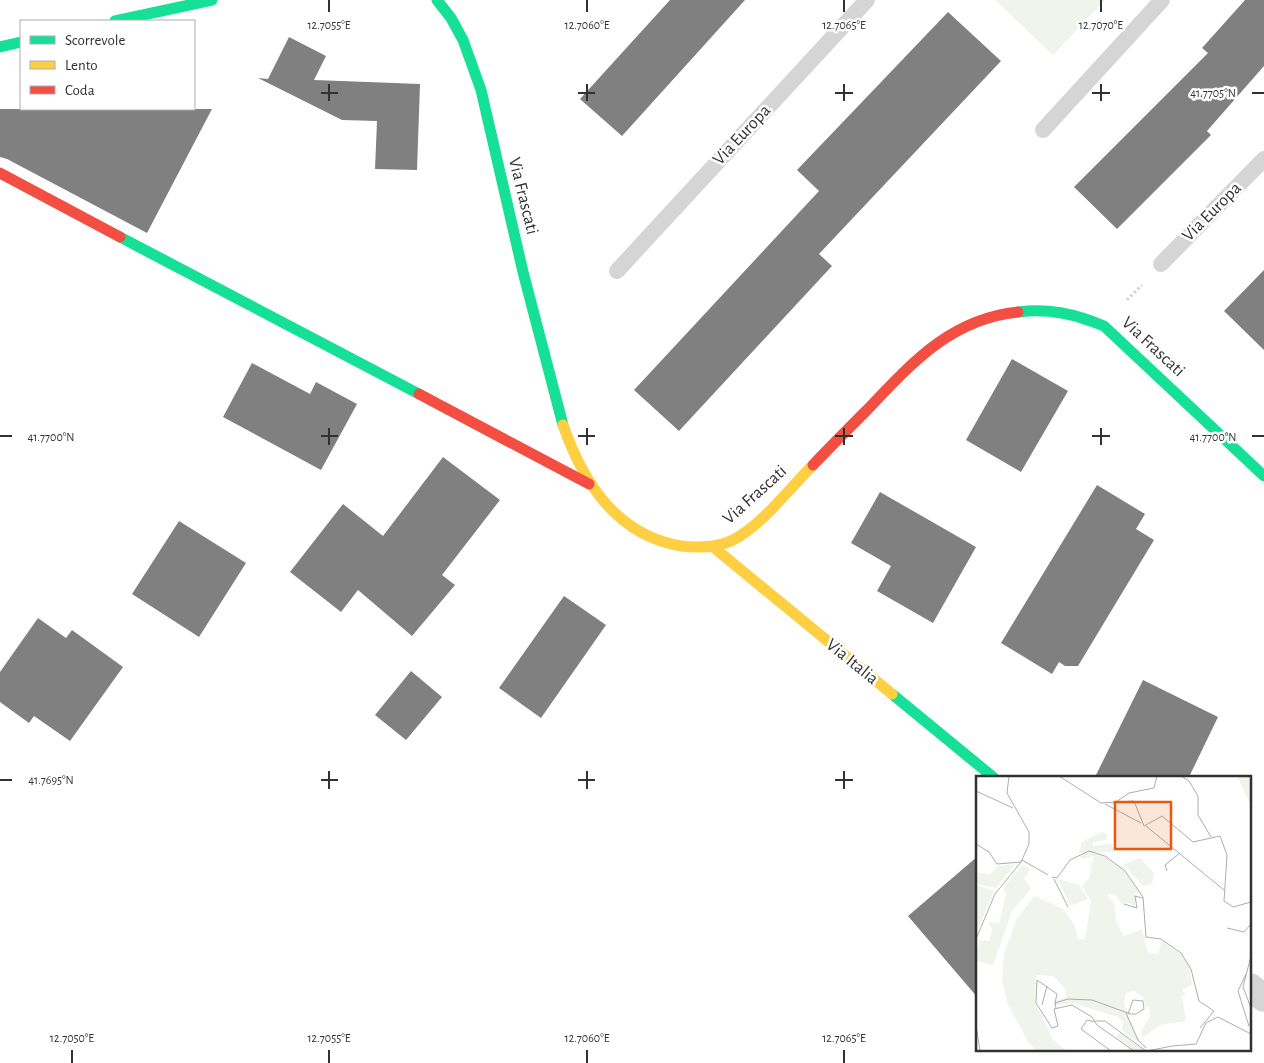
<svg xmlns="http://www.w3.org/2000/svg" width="1264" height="1063" font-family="'Alegreya Sans',sans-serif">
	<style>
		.green { fill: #f1f3ed }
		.building { fill: #808080 }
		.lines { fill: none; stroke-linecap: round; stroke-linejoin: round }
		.path { stroke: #d4d4d4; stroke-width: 3; stroke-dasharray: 2.5 2.5; stroke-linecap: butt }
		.lane { stroke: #d5d5d5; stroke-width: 16 }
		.street { stroke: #d5d5d5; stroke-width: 28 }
		.fast { stroke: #16e098; stroke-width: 11 }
		.slow { stroke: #ffcf43; stroke-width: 11 }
		.jam { stroke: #f24e42; stroke-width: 11 }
		.ticks { fill: none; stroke: #313131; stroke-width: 2 }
		.labels { text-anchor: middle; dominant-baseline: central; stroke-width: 5; stroke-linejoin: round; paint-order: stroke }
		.street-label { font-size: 18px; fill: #313131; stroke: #fff }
		.inset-road { fill: none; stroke: #adadad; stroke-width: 1 }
		.view { fill: #e8590c; fill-opacity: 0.15; stroke: #e8590c; stroke-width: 2.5 }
		.inset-edge { fill: none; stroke: #313131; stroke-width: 2.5 }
		.ticks-label { font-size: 12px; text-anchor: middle; fill: #313131; stroke: #fff; stroke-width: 5; stroke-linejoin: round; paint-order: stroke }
	</style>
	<rect width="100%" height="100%" fill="#fff"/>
	<path class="green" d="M 995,0 L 1105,0 L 1053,55 Z"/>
	<path class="building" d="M 670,0 L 745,0 L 622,136 L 580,99 Z
		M 1245,0 L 1264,0 L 1264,66 L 1207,131 L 1211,135 L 1117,229 L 1074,187 L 1208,53 L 1202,48 Z
		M 948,12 L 1001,61 L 819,254 L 832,266 L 679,431 L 634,390 L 819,191 L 797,170 Z
		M 289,37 L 326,56 L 314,80 L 420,84 L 417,170 L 375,169 L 377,121 L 342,120 L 258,78 L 268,79 Z
		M 0,109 L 212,109 L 147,233 L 7,159 L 0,157 Z
		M 1264,270 L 1264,350 L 1224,311 Z
		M 1012,359 L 1068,391 L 1021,472 L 966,440 Z
		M 252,363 L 310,394 L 316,382 L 357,404 L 321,470 L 223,417 Z
		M 443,457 L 500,500 L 442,575 L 455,585 L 412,636 L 358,590 L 341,612 L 290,572 L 343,504 L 383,536 Z
		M 1097,485 L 1145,514 L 1136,529 L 1154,540 L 1078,666 L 1065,666 L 1059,662 L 1052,674 L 1001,643 Z
		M 880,492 L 976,547 L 933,623 L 877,591 L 891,566 L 851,543 Z
		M 179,521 L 246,563 L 199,637 L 132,594 Z
		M 564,596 L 606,625 L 541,718 L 499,688 Z
		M 38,618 L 66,638 L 72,630 L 123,667 L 70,741 L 34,716 L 29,723 L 0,702 L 0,672 Z
		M 411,671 L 442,697 L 406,740 L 375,715 Z
		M 1143,680 L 1218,717 L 1189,777 L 1095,777 Z
		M 978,856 L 978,998 L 908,916 Z"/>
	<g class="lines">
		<path class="path" d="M 1127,300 L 1142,285"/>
		<path class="lane" d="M 1043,130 L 1162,0
			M 1161,264 L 1264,159
			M 617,271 L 867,0"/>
		<path class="street" d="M 1250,987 L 1264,998"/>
		<path class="fast" d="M 437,0 L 451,18 L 463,40 L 481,90 L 523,272 L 563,425
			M 115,21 L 212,0
			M 0,47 L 21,42
			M 120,237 L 419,394
			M 1018,312 C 1049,308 1075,314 1104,326 L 1264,476
			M 892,694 L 993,777"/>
		<path class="slow" d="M 563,425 C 583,482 616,535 681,546 C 698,548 717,548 733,540 C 764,523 788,490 813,465
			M 712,546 L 892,694"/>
		<path class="jam" d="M 0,173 L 120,237
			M 419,394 L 589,484
			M 813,465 C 831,446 849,428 867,410 C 911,364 950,319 1018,312"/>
	</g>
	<path class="ticks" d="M 329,0 L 329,12M 587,0 L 587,12M 844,0 L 844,12M 1101,0 L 1101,12M 329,84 L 329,101M 587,84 L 587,101M 844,84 L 844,101M 1101,84 L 1101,101M 321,93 L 338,93M 578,93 L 595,93M 835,93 L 853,93M 1092,93 L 1110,93M 1252,93 L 1264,93M 329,428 L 329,445M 587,428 L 587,445M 844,428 L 844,445M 1101,428 L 1101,445M 0,436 L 12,436M 321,436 L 338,436M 578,436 L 595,436M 835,436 L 853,436M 1092,436 L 1110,436M 1252,436 L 1264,436M 329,771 L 329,789M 587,771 L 587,789M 844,771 L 844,789M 0,780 L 12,780M 321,780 L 338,780M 578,780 L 595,780M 835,780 L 853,780M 72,1050 L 72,1063M 329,1050 L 329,1063M 587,1050 L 587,1063M 844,1050 L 844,1063"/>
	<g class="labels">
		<g class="street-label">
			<text transform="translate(742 135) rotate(-47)">Via Europa</text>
			<text transform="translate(523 196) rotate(76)">Via Frascati</text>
			<text transform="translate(1212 212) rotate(-45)">Via Europa</text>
			<text transform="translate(1153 347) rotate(43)">Via Frascati</text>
			<text transform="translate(755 495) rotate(-42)">Via Frascati</text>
			<text transform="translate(852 662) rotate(39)">Via Italia</text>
		</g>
	</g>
	<g transform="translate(976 776)">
		<rect width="275" height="275" fill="#fff"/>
		<path d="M 261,0 L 275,0 L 275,30 ZM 125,56 L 131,58 L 131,64 L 117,66 L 117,70 L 135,67 L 139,76 L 103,77 L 106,66 ZM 113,76 L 126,79 L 146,92 L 165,119 L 159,117 L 159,130 L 153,127 L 145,128 L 140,119 L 131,118 L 139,129 L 140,145 L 148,160 L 166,153 L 172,177 L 182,178 L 186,164 L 205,179 L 213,189 L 216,209 L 206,214 L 210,219 L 206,220 L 210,245 L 184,249 L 166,262 L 165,255 L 174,240 L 173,231 L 169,230 L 167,221 L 158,215 L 150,217 L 148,226 L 151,238 L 165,268 L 146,254 L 147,246 L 142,241 L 96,227 L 77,230 L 78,225 L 90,221 L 90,214 L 77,200 L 60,199 L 59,227 L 78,265 L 91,275 L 61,275 L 52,266 L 31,226 L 26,204 L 28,178 L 40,144 L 58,120 L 87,133 L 98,148 L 102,163 L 109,163 L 115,126 L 106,109 L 113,102 L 118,80 L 107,83 L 103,80 ZM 164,82 L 178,97 L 176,108 L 167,110 L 148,88 ZM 39,88 L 20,112 L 0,108 L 2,96 L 13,99 L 22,90 ZM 47,88 L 54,94 L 48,102 L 55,113 L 36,135 L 17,189 L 0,185 L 3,164 L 13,165 L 16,154 L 12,145 L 23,148 L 30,118 L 27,112 ZM 82,103 L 103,109 L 112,123 L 94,130 ZM 0,109 L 18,115 L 0,158 ZM 144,257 L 169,275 L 159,275 L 140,261 Z" fill="#f1f3ed"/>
		<path class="inset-road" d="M 83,0 L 125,27 L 158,25 L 168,50 L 186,40 L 217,66 L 244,60 L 251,79 L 248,125 L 257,131 L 275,126M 205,0 L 213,5 L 222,20 L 222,39 L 235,61M 0,15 L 37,32M 129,28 L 165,47M 137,28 L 153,17 L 178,12 L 181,0M 170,50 L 248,114M 0,68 L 13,76 L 21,88 L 45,86M 46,84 L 72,99M 191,95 L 189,89 L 204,77M 76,101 L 81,102 L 94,84 L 113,75 L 129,80 L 149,95 L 167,121 L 170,161 L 185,163 L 205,177 L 215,193 L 223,225 L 238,235 L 224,252M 78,103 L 92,131M 148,128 L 161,132 L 159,120 L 167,122M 251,152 L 268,156 L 275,148M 0,163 L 19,118 L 45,86 L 53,68 L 53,56 L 31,17 L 33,0M 275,180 L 267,211 L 275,232M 270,198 L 262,215 L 273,250M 79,227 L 81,218 L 61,204 L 60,227 L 76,252 L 82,250 L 78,233 L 96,229 L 116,241 L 121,249 L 158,275M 66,229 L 71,210M 80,232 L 79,227 L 92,223 L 116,224 L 152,237 L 155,238 L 160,238 L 168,233 L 167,225 L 157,224 L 152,238M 150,237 L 162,264 L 170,272M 120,245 L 129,245 L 170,275M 120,246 L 111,244 L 105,253 L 135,275M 0,249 L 4,275M 196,270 L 220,268 L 230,247 L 242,241 L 275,258M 171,275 L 196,270"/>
		<path class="view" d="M 139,26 L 195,26 L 195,73 L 139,73 Z"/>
		<rect width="275" height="275" class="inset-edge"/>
	</g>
	<g class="ticks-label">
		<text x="329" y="29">12.7055°E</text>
		<text x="587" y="29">12.7060°E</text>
		<text x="844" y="29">12.7065°E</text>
		<text x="1101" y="29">12.7070°E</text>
		<text x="1213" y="97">41.7705°N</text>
		<text x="51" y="441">41.7700°N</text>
		<text x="1213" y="441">41.7700°N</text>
		<text x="51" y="784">41.7695°N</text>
		<text x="72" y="1042">12.7050°E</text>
		<text x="329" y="1042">12.7055°E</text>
		<text x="587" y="1042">12.7060°E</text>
		<text x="844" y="1042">12.7065°E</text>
	</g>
	<rect x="20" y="20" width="175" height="90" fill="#ffffff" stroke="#adadad"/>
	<rect x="30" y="36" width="25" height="8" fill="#16e098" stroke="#adadad"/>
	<text x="65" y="45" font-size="15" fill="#313131">Scorrevole</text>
	<rect x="30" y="61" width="25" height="8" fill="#ffcf43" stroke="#adadad"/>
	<text x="65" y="70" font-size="15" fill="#313131">Lento</text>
	<rect x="30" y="86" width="25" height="8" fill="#f24e42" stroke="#adadad"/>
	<text x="65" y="95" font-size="15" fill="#313131">Coda</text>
</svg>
